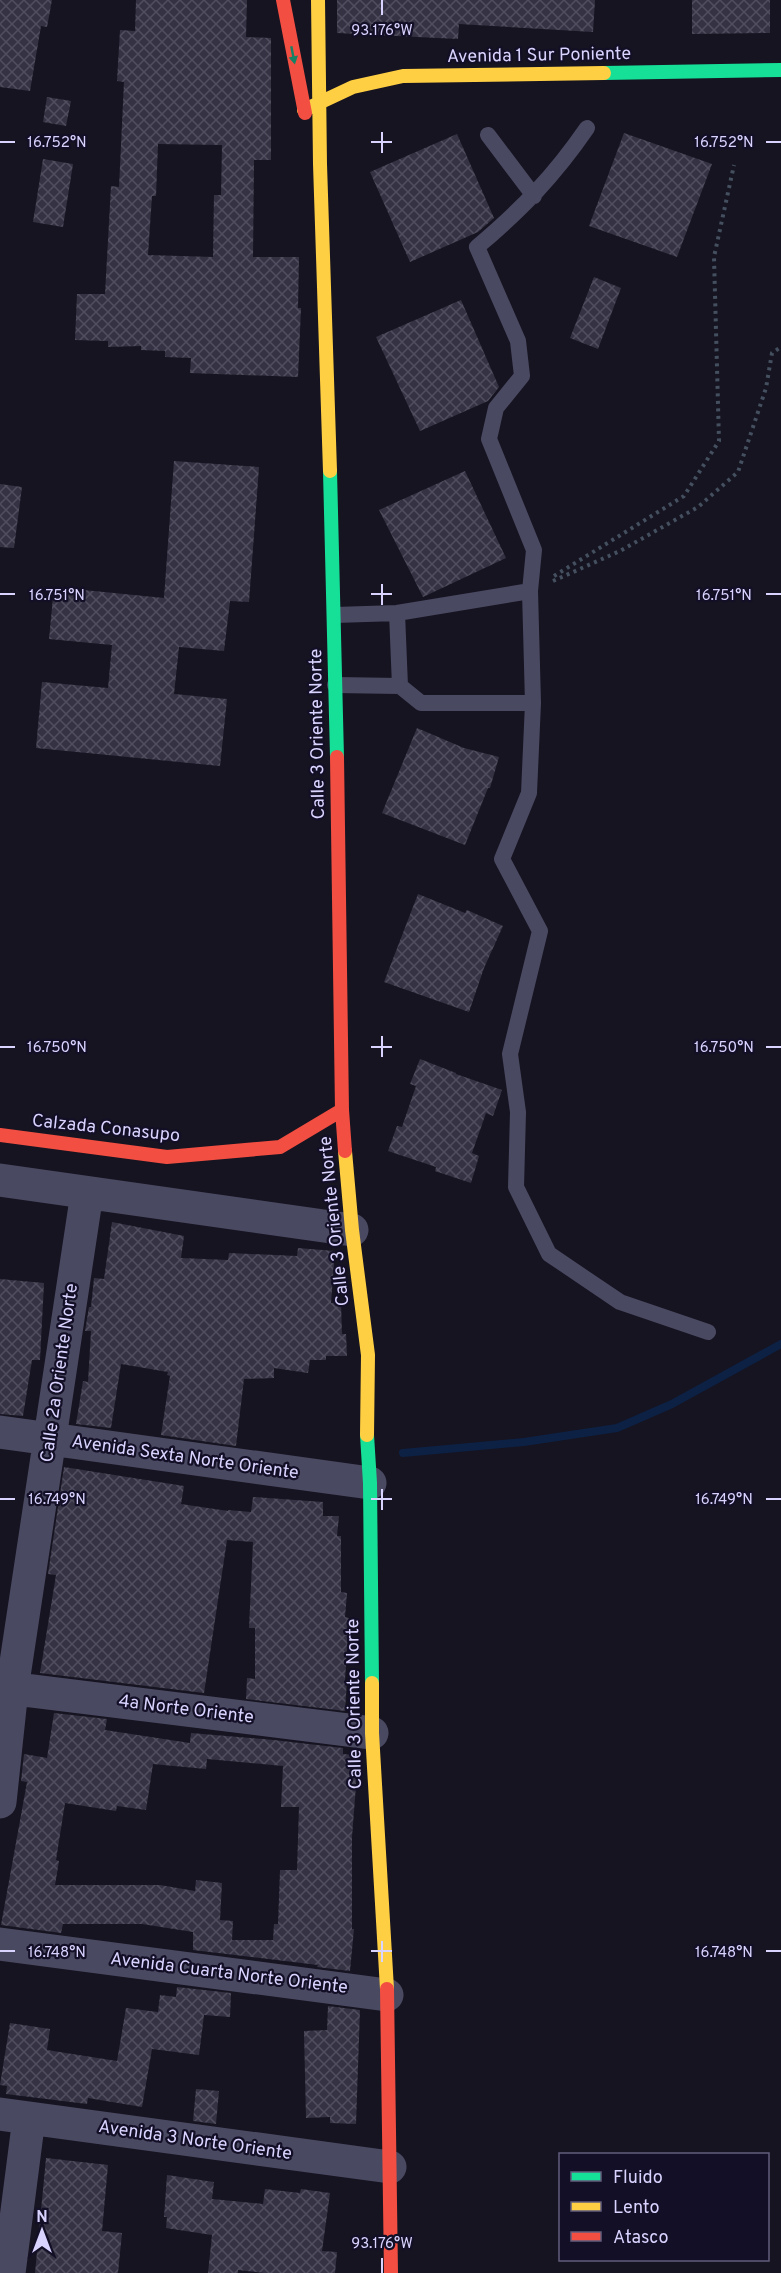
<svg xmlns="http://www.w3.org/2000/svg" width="781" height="2273" font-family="Overpass,sans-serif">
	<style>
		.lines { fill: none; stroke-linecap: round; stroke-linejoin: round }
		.stream { stroke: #0d2144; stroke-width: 8 }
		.building { fill: url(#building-cross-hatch); fill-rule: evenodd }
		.path { stroke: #44505f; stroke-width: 4; stroke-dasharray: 3 4.5; stroke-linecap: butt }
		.lane { stroke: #4a4962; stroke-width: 16 }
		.street { stroke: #4a4962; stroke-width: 33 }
		.fast { stroke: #16e098; stroke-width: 14 }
		.slow { stroke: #ffcf43; stroke-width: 14 }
		.jam { stroke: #f24e42; stroke-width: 14 }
		.oneway { fill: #158265 }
		.ticks { fill: none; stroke: #d9d4ff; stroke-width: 2 }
		.labels { text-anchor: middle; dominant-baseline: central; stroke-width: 4.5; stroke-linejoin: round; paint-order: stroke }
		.street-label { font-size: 18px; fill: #d9d4ff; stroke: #130f26 }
		.ticks-label { font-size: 15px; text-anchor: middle; fill: #d9d4ff; stroke: #130f26; stroke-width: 4.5; stroke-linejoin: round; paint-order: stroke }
	</style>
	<defs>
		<pattern id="building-cross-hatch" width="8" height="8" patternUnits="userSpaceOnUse" patternTransform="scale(1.5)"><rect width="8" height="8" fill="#343243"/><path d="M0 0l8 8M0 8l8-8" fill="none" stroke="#514f5f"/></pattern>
	</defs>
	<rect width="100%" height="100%" fill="#161421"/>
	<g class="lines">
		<path class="stream" d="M 403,1453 L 524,1442 L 617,1428 L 672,1404 L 781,1344"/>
	</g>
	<path class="building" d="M 0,0 L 52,0 L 47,27 L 41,26 L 30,91 L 0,87 Z
		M 136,0 L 247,0 L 246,37 L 271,38 L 271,160 L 254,160 L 253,257 L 299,257 L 298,308 L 301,308 L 298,377 L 190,373 L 191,358 L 165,357 L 165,351 L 141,350 L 141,346 L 108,347 L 108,341 L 75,340 L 77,294 L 105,294 L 111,186 L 119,187 L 124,82 L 117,81 L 120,30 L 135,31 ZM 158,144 L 222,145 L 221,195 L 214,195 L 213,257 L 148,255 L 152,196 L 156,196 Z
		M 337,0 L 595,0 L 593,32 L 459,24 L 458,39 L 337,33 Z
		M 692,0 L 770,0 L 770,33 L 692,34 Z
		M 47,97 L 71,101 L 66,126 L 43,122 Z
		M 624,133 L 712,164 L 677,257 L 589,226 Z
		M 457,134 L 494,218 L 478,232 L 410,262 L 370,172 Z
		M 43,159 L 73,164 L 63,227 L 33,222 Z
		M 594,277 L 621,288 L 598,349 L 570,338 Z
		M 461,300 L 499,387 L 488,401 L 420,431 L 376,337 Z
		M 174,461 L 259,467 L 249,602 L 230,601 L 224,651 L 179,647 L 174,694 L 227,699 L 220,766 L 36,748 L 42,682 L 108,688 L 112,645 L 49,639 L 54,587 L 164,598 Z
		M 465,471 L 506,558 L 423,597 L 379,510 Z
		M 0,484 L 22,487 L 14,548 L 0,547 Z
		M 417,728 L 464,748 L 499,757 L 490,788 L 488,788 L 465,845 L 382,813 Z
		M 418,894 L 465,913 L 467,910 L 503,926 L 484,968 L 469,1012 L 384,982 Z
		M 420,1059 L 456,1073 L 456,1074 L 502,1090 L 493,1116 L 486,1113 L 472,1153 L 479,1156 L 471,1183 L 435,1171 L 436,1167 L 388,1151 L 397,1126 L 402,1127 L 416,1086 L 410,1084 Z
		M 112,1222 L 184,1236 L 181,1258 L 228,1260 L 229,1253 L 297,1256 L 298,1248 L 335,1251 L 331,1303 L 341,1302 L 342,1334 L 346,1334 L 347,1356 L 326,1356 L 326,1360 L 310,1360 L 308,1373 L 274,1368 L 274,1378 L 244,1379 L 236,1446 L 161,1435 L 170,1376 L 167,1375 L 168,1372 L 121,1364 L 111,1428 L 76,1424 L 83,1381 L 88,1382 L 91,1331 L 85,1331 L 89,1307 L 91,1307 L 94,1278 L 104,1279 Z
		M 0,1279 L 44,1283 L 40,1360 L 32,1360 L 23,1416 L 0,1414 Z
		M 64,1467 L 184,1486 L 181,1504 L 228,1511 L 228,1510 L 251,1512 L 253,1497 L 323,1502 L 323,1516 L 339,1516 L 337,1536 L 341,1536 L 341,1592 L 347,1593 L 345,1617 L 349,1618 L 345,1680 L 347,1680 L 345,1711 L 246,1699 L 247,1678 L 255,1679 L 255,1628 L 249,1628 L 253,1542 L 227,1540 L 204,1693 L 40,1673 L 56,1575 L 48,1574 Z
		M 54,1713 L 107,1719 L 105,1730 L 190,1743 L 191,1733 L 274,1740 L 343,1748 L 343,1754 L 354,1755 L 356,1785 L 352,1837 L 352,1929 L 354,1929 L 350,1971 L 317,1967 L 318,1965 L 193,1950 L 193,1932 L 142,1924 L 63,1924 L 61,1933 L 1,1925 L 27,1782 L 21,1781 L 24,1754 L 47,1758 ZM 207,1759 L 283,1766 L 281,1807 L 299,1807 L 297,1870 L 280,1870 L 278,1924 L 274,1924 L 273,1940 L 232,1940 L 233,1921 L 220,1920 L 222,1883 L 196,1880 L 195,1891 L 160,1885 L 55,1885 L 59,1861 L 56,1860 L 65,1803 L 116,1811 L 117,1806 L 146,1810 L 153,1764 L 206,1769 Z
		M 177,1987 L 231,1993 L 230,2017 L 204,2015 L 199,2055 L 152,2049 L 142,2107 L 88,2098 L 87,2104 L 6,2094 L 7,2086 L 0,2085 L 10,2023 L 50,2029 L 47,2050 L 117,2061 L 126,2008 L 158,2012 L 160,1995 L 176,1997 Z
		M 328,2006 L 360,2010 L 356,2124 L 330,2123 L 330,2117 L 306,2118 L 304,2031 L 327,2030 Z
		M 196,2089 L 219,2091 L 216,2124 L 193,2121 Z
		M 46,2158 L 108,2165 L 102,2231 L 122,2233 L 118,2273 L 35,2273 Z
		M 167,2175 L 214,2182 L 212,2199 L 263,2204 L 265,2189 L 300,2193 L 301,2189 L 330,2193 L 322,2251 L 337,2252 L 335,2273 L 264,2273 L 238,2270 L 238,2273 L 208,2273 L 212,2235 L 166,2228 L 167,2217 L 164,2217 Z"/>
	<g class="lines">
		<path class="path" d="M 554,576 L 684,496 L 719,441 L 714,257 L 734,165
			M 553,581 L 620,551 L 698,507 L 738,472 L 766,388 L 772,353 L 781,347"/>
		<path class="lane" d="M 587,128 C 554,176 522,209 477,247 L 518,341 L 522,376 L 496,408 L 489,439 L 534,550 L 530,591 L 533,703 L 529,793 L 502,859 L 540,931 L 510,1054 L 518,1112 L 516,1187 L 549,1254 L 620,1302 L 708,1332
			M 488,135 L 534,196
			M 397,613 L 400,686
			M 335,615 L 397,613 L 530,591
			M 335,685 L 400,686 L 421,703 L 533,703"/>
		<path class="street" d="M 0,1180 L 352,1230
			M 0,1432 L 370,1483
			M 0,1687 L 372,1733
			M 0,1802 L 12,1689 L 87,1193
			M 0,1944 L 387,1995
			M 0,2114 L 390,2167
			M 9,2273 L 29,2118"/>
		<path class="fast" d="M 604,73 L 781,70
			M 330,471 L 337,757
			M 367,1435 L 370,1483 L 372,1683"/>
		<path class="slow" d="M 318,0 L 320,164 L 330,471
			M 304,110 L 353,87 L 403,76 L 604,73
			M 345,1151 L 352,1230 L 368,1355 L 367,1435
			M 372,1683 L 372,1733 L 387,1989"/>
		<path class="jam" d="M 283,0 L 305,113
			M 337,757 L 342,1110 L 345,1151
			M 0,1135 L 167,1157 L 280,1147 L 342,1110
			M 387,1989 L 391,2273"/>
	</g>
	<defs><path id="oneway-solid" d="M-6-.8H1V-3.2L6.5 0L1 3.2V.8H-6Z" transform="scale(1.5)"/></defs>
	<use class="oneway" href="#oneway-solid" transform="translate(293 55) rotate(79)"/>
	<path class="ticks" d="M 382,0 L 382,15M 382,132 L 382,153M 0,142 L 15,142M 371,142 L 392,142M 766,142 L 781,142M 382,584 L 382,605M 0,594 L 15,594M 371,594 L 392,594M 766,594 L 781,594M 382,1036 L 382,1057M 0,1047 L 15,1047M 371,1047 L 392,1047M 766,1047 L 781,1047M 382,1489 L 382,1510M 0,1499 L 15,1499M 371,1499 L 392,1499M 766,1499 L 781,1499M 382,1941 L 382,1962M 0,1951 L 15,1951M 371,1951 L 392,1951M 766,1951 L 781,1951M 382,2258 L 382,2273"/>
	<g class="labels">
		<g class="street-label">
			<text transform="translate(539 56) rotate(-1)">Avenida 1 Sur Poniente</text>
			<text transform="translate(318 734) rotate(-91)">Calle 3 Oriente Norte</text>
			<text transform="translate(106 1129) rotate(6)">Calzada Conasupo</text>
			<text transform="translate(335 1221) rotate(-96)">Calle 3 Oriente Norte</text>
			<text transform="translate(60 1373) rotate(-82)">Calle 2a Oriente Norte</text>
			<text transform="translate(185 1458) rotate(8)">Avenida Sexta Norte Oriente</text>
			<text transform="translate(355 1704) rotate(-91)">Calle 3 Oriente Norte</text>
			<text transform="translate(186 1710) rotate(7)">4a Norte Oriente</text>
			<text transform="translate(229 1974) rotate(7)">Avenida Cuarta Norte Oriente</text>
			<text transform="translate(195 2141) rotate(8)">Avenida 3 Norte Oriente</text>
		</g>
	</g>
	<g class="ticks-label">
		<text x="382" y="35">93.176°W</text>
		<text x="57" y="147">16.752°N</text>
		<text x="724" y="147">16.752°N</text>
		<text x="57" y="600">16.751°N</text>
		<text x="724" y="600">16.751°N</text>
		<text x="57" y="1052">16.750°N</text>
		<text x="724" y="1052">16.750°N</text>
		<text x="57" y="1504">16.749°N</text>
		<text x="724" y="1504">16.749°N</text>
		<text x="57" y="1957">16.748°N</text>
		<text x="724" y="1957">16.748°N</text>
		<text x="382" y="2248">93.176°W</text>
	</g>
	<rect x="559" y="2153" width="210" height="108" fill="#130f26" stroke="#625e7d" stroke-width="1.5"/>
	<rect x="571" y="2172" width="30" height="9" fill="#16e098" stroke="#625e7d" stroke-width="1.5"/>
	<text x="613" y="2183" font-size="18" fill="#d9d4ff">Fluido</text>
	<rect x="571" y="2202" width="30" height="9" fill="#ffcf43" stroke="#625e7d" stroke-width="1.5"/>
	<text x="613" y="2213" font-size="18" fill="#d9d4ff">Lento</text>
	<rect x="571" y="2232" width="30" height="9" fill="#f24e42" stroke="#625e7d" stroke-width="1.5"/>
	<text x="613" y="2243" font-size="18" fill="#d9d4ff">Atasco</text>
	<g transform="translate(42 2231)" stroke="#130f26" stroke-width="4.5" paint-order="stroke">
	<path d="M0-4.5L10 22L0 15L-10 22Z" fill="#d9d4ff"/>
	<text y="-9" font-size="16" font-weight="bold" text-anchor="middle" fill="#d9d4ff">N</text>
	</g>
</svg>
